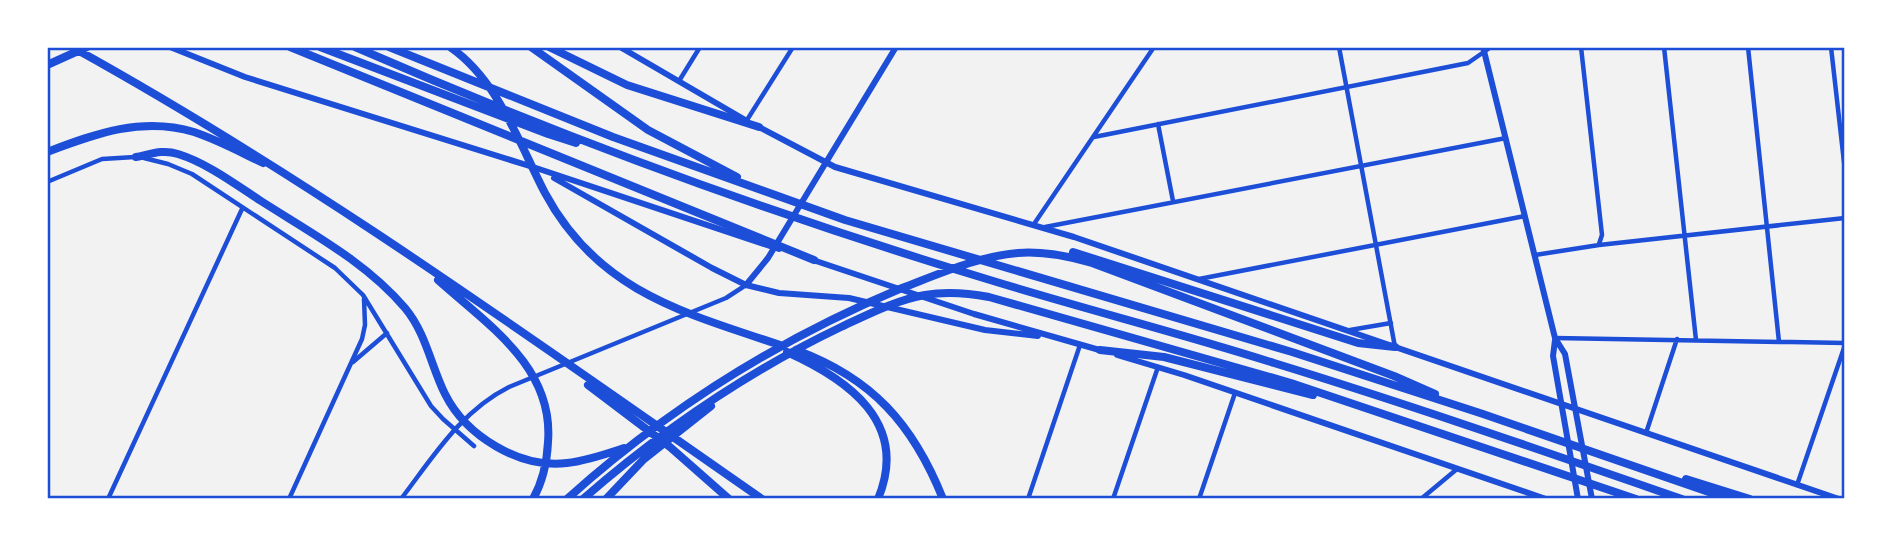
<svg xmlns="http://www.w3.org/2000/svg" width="1892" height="546" font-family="'PT Sans Narrow',sans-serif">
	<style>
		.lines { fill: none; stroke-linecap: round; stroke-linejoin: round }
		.minor { stroke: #1d4ed8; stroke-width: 4.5 }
		.secondary { stroke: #1d4ed8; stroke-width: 6 }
		.primary { stroke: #1d4ed8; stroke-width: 6 }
		.motorway { stroke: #1d4ed8; stroke-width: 8 }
		.neatline { fill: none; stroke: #1d4ed8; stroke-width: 2.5 }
	</style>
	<rect width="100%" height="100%" fill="#f2f2f2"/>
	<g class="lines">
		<path class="minor" d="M 1339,47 L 1395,347
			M 1581,47 L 1602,235 L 1599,244
			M 1664,47 L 1696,340
			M 1748,47 L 1779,342
			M 1831,47 L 1845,171
			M 679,81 L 700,47
			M 747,120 L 793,47
			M 1158,124 L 1173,201
			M 1094,137 L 1468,63 L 1491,47
			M 144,158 L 168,164 L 192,174 L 335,268 L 363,295 L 431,406 L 443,419 L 474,446
			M 47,182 L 102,159 L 135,157
			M 1034,224 L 1154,47
			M 1045,227 L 1506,138
			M 1535,255 L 1599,245 L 1845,218
			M 1199,279 L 1525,216
			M 1350,330 L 1391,323
			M 1555,338 L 1845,343
			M 353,362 L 387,333
			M 1646,433 L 1677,339
			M 1797,485 L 1845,345
			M 108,499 L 242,209
			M 289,499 L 362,339 L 365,325 L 364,299
			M 401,499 C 433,457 461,411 509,387 L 726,298 L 746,285
			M 1028,499 L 1080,345
			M 1113,499 L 1158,367
			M 1199,499 L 1235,393
			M 1421,499 L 1457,469"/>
		<path class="secondary" d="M 746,285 L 768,258 L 896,47"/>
		<path class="primary" d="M 170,47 L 245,77 L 536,168 L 779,249
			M 620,47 L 747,121
			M 1483,47 L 1555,338 L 1565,354 L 1592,499
			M 757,126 L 835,167 L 1074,237 L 1839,499
			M 554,178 L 712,268 L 746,285 L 779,293 L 849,298 L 985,330 L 1038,336
			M 813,260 L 974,314 L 1103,351
			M 1555,340 L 1553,356 L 1578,499
			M 1117,355 L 1184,375 L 1546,499"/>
		<path class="motorway" d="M 72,47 C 313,180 536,342 762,499
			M 290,47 L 814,260
			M 320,47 L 548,134 L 576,143
			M 355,47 C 562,137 774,215 990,280 C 1084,309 1180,333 1274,363 C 1411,405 1546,452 1682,499
			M 389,47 L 613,137 L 845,220 L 1292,352 L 1483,414 L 1729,499
			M 450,47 C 498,80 519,143 545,193 C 598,292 685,313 783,346
			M 531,47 L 648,130 L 737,177
			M 549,47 L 627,85 L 759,127
			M 47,65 L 87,47
			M 47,152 C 95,134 142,116 194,132 C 218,140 240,152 263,163
			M 136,157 C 151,154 163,149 178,154 C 207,163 235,184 261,201 C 311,233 366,262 405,308 C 426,333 431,366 445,394 C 466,436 520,469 567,463 C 586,461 606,454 624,448
			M 1073,252 L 1358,343 L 1395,347
			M 438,280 C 488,325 554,367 548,442 C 547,463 543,481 533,499
			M 796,350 C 872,378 913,424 943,499
			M 1100,350 L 1164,357 L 1313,395
			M 787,352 C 847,379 910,422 878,499
			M 588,385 L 670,447 L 729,499
			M 1686,479 L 1750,499
			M 567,499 C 666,410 779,339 902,288 C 939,274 979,256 1018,253 C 1043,251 1068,256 1092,263 L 1394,376 L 1435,394
			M 583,499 C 661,431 747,372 841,327 C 867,315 896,300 925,295 C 947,291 968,293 989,297 L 1291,383 L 1636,499
			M 606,499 L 644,459 L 711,406"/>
	</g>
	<rect width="1892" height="546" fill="none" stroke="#ffffff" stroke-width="98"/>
	<rect x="49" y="49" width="1794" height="448" class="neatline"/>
</svg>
